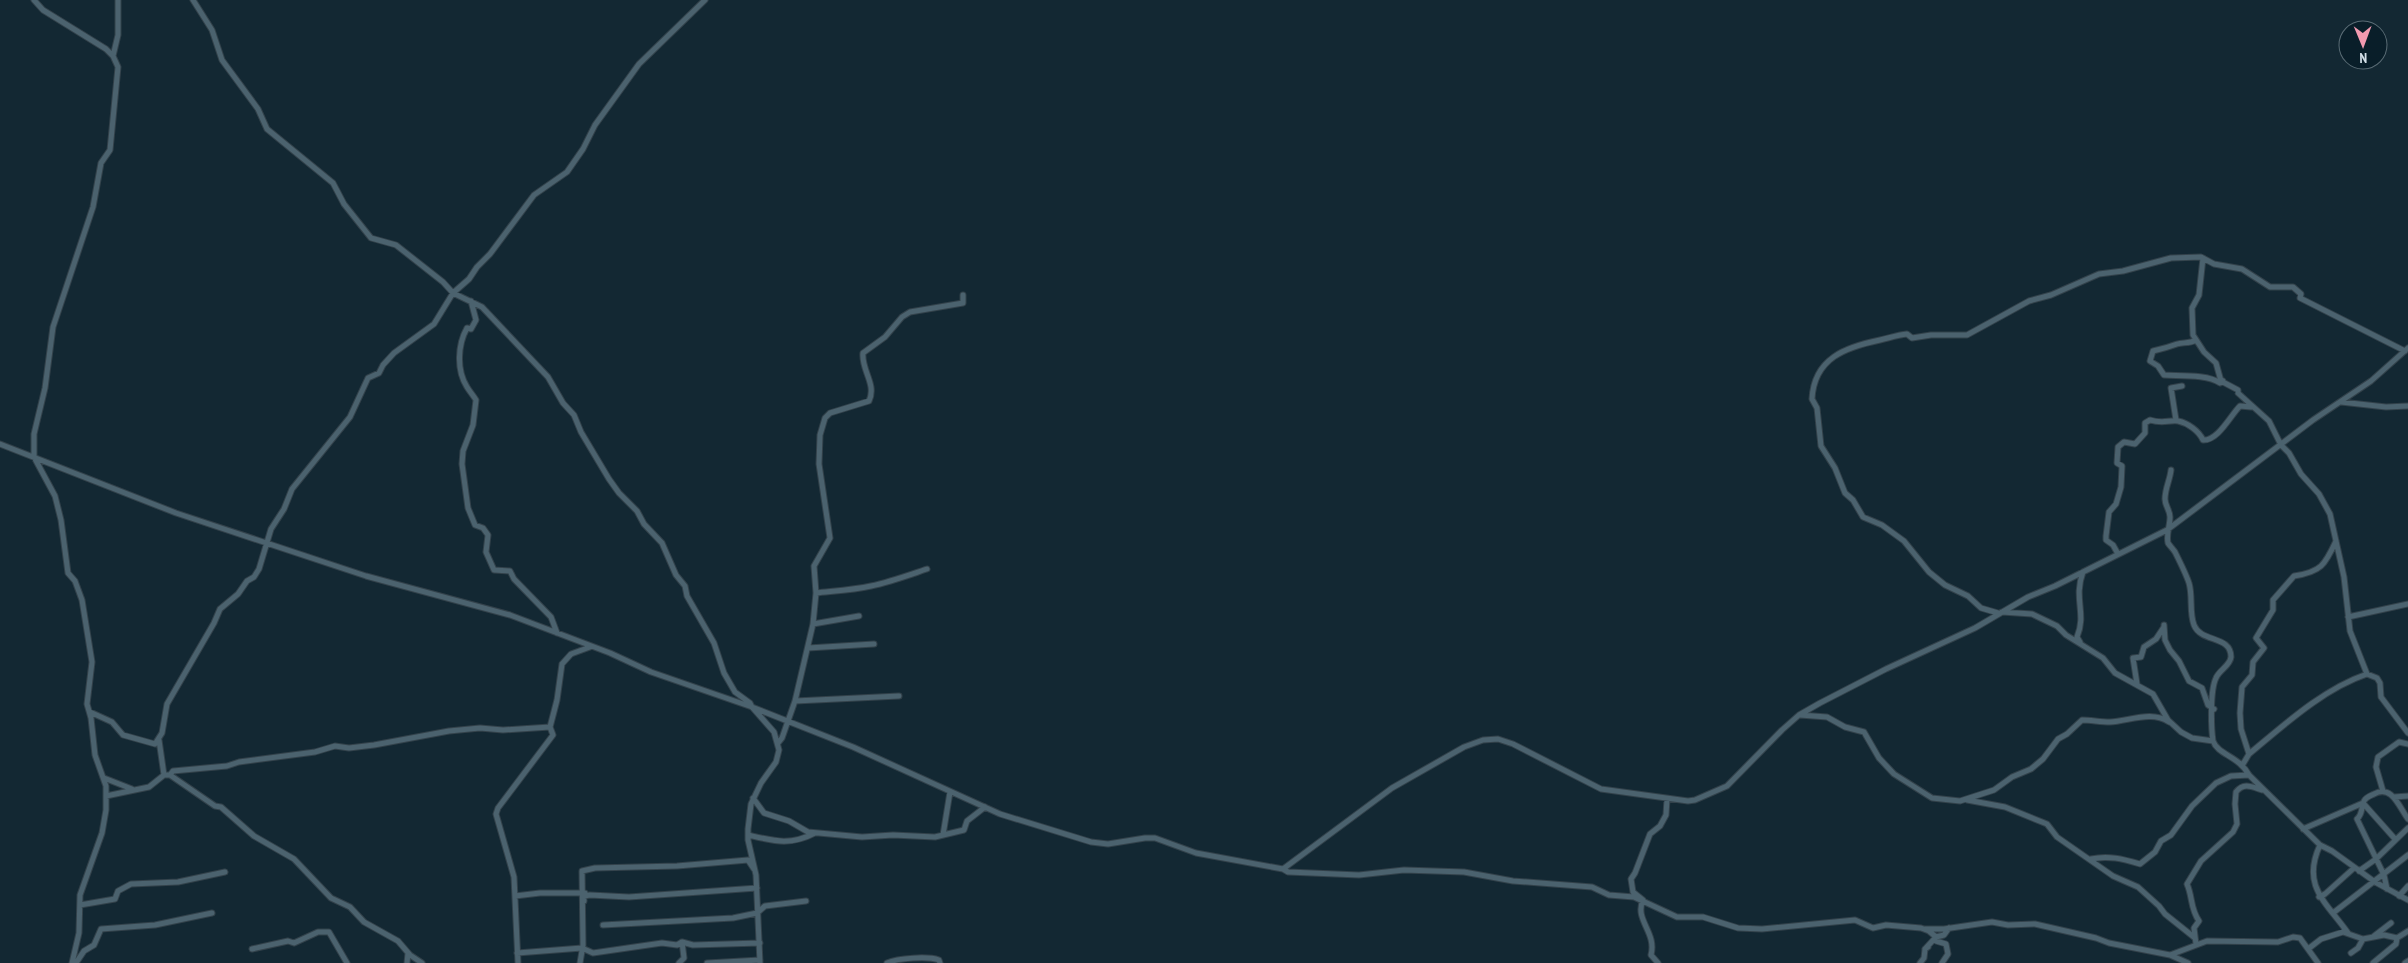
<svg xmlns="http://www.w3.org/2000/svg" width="2408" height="963" font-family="'PT Sans Narrow',sans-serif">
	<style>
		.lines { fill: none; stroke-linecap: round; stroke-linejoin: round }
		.street-casing { stroke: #33424b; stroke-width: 7 }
		.street { stroke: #4b626e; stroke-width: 5 }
	</style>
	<rect width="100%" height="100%" fill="#132833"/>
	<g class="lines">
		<defs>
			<path id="street" d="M 34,0 L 43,10 L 106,49 L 113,56 L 118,67 L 110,150 L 101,163 L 93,207 L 53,327 L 45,388 L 34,434 L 34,457 L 55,496 L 61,520 L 68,573 L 75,581 L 82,600 L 92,662 L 87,704 L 91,718 L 95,755 L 106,786 L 106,810 L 102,833 L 80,895 L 79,933 L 72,963
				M 193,0 L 212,30 L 222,60 L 258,109 L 267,129 L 333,183 L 344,204 L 371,238 L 396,245 L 443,282 L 453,293 L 482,307 L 548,377 L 563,403 L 574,415 L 581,432 L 609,479 L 619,493 L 637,511 L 644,524 L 662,543 L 676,575 L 685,586 L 687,596 L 714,643 L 724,673 L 735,692 L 750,703 L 752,707 L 853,747 L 1000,814 L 1091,842 L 1108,844 L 1145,838 L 1155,838 L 1196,853 L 1283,869 L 1288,872 L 1359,875 L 1404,870 L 1464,872 L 1513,881 L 1592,887 L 1609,895 L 1634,897 L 1677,917 L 1703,917 L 1738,928 L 1762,929 L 1855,920 L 1873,928 L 1886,925 L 1921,928 L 1929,931 L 1936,937 L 1936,941 L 1946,944 L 1948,954 L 1942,963
				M 113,56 L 118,35 L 118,0
				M 2203,258 L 2199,295 L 2192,308 L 2193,335 L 2204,352 L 2216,363 L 2221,381 L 2238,390 L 2238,393 L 2269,421 L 2281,445 L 2289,453 L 2301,474 L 2319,494 L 2330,514 L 2344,577 L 2350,631 L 2367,674
				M 471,301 L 476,320 L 471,329 L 467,328 C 458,344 456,370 467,387 C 470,392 473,395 476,400 L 473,425 L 463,451 L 462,464 L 468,508 L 475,525 L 483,528 L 488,535 L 486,552 L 494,570 L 510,571 L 514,579 L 551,617 L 557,633
				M 2196,340 C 2189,344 2183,342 2177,344 C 2169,347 2162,349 2153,351 L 2150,361 L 2158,366 L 2164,375 C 2179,376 2208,374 2220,383 L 2223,381
				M 2341,402 L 2386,407 L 2408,406
				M 2176,420 L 2171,388 L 2182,386
				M 0,444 L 176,513 L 366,576 L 510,615 L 610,653 L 651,672 L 752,707 L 774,732 L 779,750 L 776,762 L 761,783 L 751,804 L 748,829 L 748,840 L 756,875 L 760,963
				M 2171,470 C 2170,480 2165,488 2165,499 C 2165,506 2170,510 2170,517 C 2170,526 2166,534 2168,543 C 2170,546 2173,549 2175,552 C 2178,558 2187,577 2189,583 C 2193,596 2189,612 2194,625 C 2201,643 2231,635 2231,657 C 2230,666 2219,670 2216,678 C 2210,690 2211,727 2213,741
				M 2118,554 L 2113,545 L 2106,540 L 2106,536 L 2109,512 L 2116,504 L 2121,487 L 2122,466 L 2117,463 L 2118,447 L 2124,442 L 2135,444 L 2145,433 L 2145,423 L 2150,420 C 2163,424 2168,420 2178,421 C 2188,423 2199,431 2203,440 C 2218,441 2230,416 2240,406 L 2251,407
				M 816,593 C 834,591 853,590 871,586 C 890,582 909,575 927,569
				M 2002,612 L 2032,614 L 2057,626 L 2066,635 L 2103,658 L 2115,673 L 2153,694 L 2168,720 L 2181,732 L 2192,738 L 2213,741 C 2218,755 2239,756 2249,775 L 2320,845 L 2332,851 L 2375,882 L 2408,900
				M 1998,613 L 1981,608 L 1968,596 L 1945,585 L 1929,572 L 1904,541 L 1882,525 L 1863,517 L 1853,500 L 1845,493 L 1835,468 L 1821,446 L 1817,408 L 1812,399 C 1814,358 1846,347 1880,340 C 1889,338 1897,335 1907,334 L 1912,338 L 1931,335 L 1967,335 L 2029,301 L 2051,295 L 2099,274 L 2123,271 L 2171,258 L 2201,257 L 2214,264 L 2242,269 L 2270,287 L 2293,287 L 2301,294 L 2300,298 L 2405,351
				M 2348,617 L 2408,604
				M 813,624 L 859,616
				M 2164,625 L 2165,640 L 2170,650 L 2179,661 L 2189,681 L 2202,688 L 2208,705 L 2214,709
				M 2080,642 L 2077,637 C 2087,613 2073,599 2083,572
				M 808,648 L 874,644
				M 2137,684 L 2133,658 L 2141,657 L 2144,647 L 2156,639 L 2164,627
				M 795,701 L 899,696
				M 90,712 L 112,722 L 123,735 L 155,744 L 162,733 L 167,704 L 214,623 L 220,609 L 238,594 L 247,581 L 254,577 L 259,569 L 271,529 L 284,509 L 292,489 L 350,417 L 368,378 L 379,373 L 383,365 L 394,353 L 434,324 L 453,293 L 469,279 L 477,267 L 490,254 L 534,195 L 567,172 L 583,149 L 595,125 L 639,64 L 705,0
				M 1800,715 L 1827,717 L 1845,727 L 1864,732 L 1879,758 L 1894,774 L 1932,798 L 1960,801 L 1994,790 L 2012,777 L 2031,769 L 2043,759 L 2058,739 L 2067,734 L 2082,720 C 2091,720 2100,722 2110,722 C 2129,721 2152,710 2169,722
				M 159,740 L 164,775
				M 778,743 L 782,738 L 795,701 L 813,624 L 816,593 L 814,566 L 830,538 L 819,464 L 820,435 L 825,418 L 830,413 L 869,401 C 877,384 861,370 863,353 L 885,337 L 902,317 L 910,312 L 963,303 L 963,295
				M 2249,754 L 2241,729 L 2240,713 L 2242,687 L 2252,675 L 2253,662 L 2264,648 L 2256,638 L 2273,610 L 2273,600 L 2294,576 C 2321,572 2325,565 2336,541
				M 2243,764 L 2249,754 C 2284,725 2323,689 2367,674 L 2377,678 L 2380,683 L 2381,697 L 2408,733
				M 170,775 L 173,771 L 227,766 L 239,762 L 315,752 L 335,746 L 349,748 L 374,745 L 449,731 L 480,728 L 503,730 L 550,727
				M 104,778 L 132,789
				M 2383,791 L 2376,767 L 2378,757 L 2399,742 L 2408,744
				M 106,796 L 149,787 L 164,775 L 170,775 L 215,806 L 221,807 L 254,836 L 294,859 L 331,898 L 350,907 L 364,922 L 398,941 L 410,955 L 422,963
				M 2394,797 L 2408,796
				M 753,798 L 764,813 L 789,821 L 808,832 L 862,837 L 893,835 L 935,837 L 964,830 L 967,821 L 985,807
				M 1967,800 L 2005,807 L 2047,824 L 2057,837 L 2113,876 L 2138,887 L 2159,906 L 2165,914 L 2195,938
				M 2303,829 L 2363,803 L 2395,839
				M 748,835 C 774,841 790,846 815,833
				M 943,835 L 950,792
				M 2320,845 C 2301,886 2326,902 2348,933
				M 2091,859 C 2108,855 2123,859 2140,864 L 2155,852 L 2161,841 L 2171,835 L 2192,806 L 2216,783 L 2231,776 L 2249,775
				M 1283,869 L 1392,788 L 1464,747 L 1483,740 L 1498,739 L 1513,744 L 1601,789 L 1688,801 L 1695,800 L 1727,786 L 1782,730 L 1799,715 L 1820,703 L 1886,669 L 1975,628 L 2028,597 L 2055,586 L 2167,530 L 2313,420 L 2371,381 L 2408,348
				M 2359,871 L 2376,859 L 2408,828
				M 2387,889 L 2384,875 L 2357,819 C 2363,814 2361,807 2364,801 C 2366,797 2370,796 2374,794 C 2392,784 2399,807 2408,819
				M 515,896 L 540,893 L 585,893
				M 2399,896 L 2408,886
				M 2319,897 L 2325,894 L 2354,868
				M 584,901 L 584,896 L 590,895 L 629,897 L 757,888
				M 80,905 L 115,899 L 118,891 L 131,884 L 178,882 L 225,872
				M 2333,913 L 2408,855
				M 603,925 L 733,918 L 757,913 L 765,906 L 806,901
				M 1925,929 L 1944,929 L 1992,922 L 2008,925 L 2035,924 L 2096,938 L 2109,943 L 2170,955 L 2188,963
				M 2374,936 L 2391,923
				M 2196,944 L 2194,928 L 2199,921 C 2190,908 2193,898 2187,884 L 2201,861 L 2233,832 L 2237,824 L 2235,804 L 2236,792 C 2244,782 2252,787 2262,790
				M 252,949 L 288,941 L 294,943 L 318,932 L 329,932 L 347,963
				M 1925,949 L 1936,937 L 1944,935 L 1949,928
				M 2308,949 L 2321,939 L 2343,932 L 2363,939 L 2384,935 L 2397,938 L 2408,931
				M 517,953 L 582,948 L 593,953 L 662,943 L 677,945 L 682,942 L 693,945 L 760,943
				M 2351,953 L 2358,948 L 2363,939
				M 2170,955 L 2207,941 L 2278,942 L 2293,937 L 2300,938 L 2318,963
				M 76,963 L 84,951 L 94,945 L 101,929 L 155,925 L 212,913
				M 407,963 L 408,953
				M 518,963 L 514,877 L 496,814 L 498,808 L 553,735 L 550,727 L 557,700 L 562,664 L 571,654 L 590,647
				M 580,963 L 583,945 L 582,871 L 595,868 L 677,866 L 748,860 L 754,869
				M 679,963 L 684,958 L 682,942
				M 707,963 L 760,960
				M 887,963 C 898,958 928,956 939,960 L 940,963
				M 1658,963 L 1651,955 C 1657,932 1634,920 1643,900 L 1633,892 L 1631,879 L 1635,873 L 1650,834 L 1660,826 L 1666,815 L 1667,799
				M 1920,963 L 1924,958 L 1925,949 L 1928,947
				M 2373,963 L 2396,944 L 2397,938
				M 2405,963 L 2408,961"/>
		</defs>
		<use href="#street" class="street-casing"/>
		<use href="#street" class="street"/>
	</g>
	<g transform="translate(2363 45) rotate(179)"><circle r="24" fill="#091e29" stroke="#5a6c75"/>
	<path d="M0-4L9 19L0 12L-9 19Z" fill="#f29ab0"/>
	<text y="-8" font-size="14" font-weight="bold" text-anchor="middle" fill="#d4e0e8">N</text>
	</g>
</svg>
